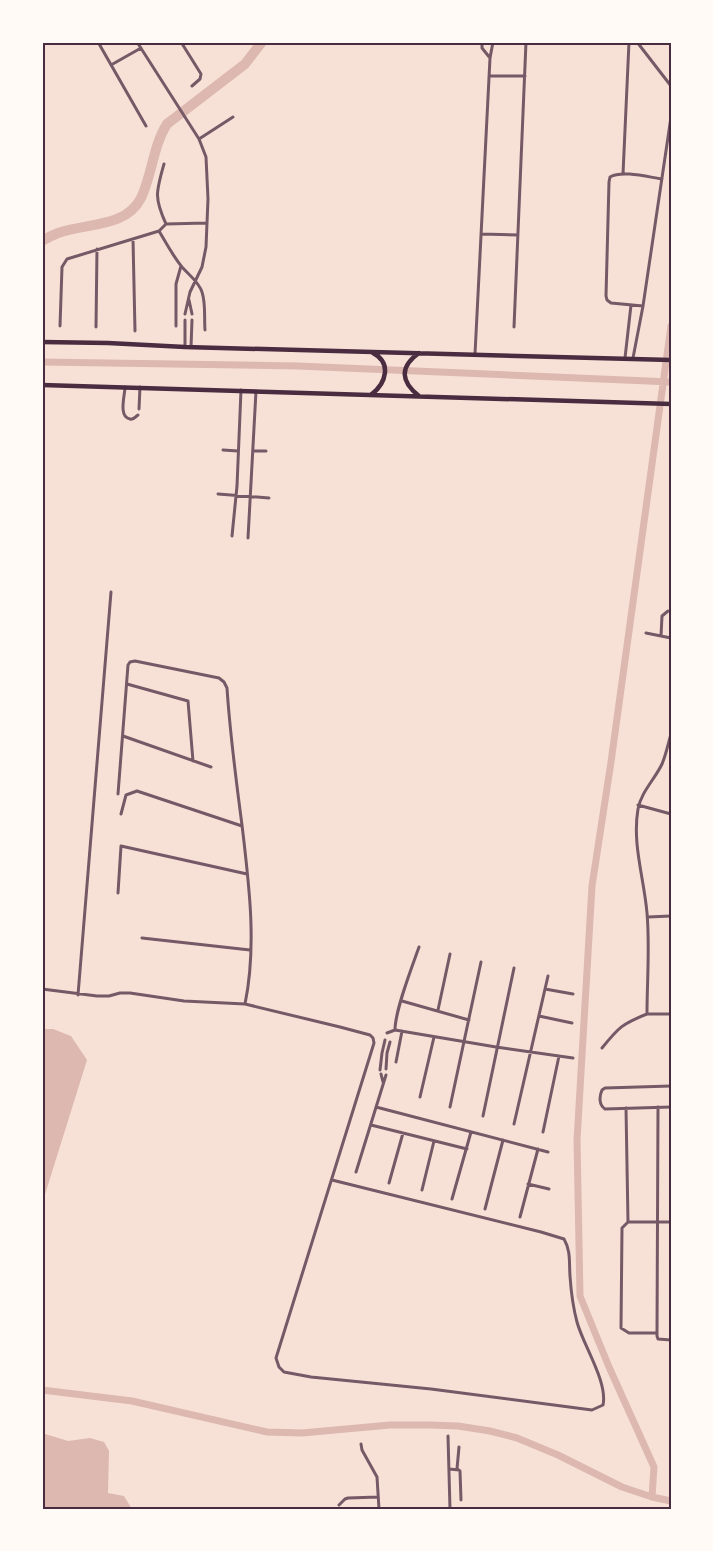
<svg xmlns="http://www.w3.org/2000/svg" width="713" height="1551" font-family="'Asap Condensed',sans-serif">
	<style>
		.water { fill: #dcb8b0 }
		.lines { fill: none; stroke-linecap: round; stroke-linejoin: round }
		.canal { stroke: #dcb8b0; stroke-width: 7 }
		.river { stroke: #dcb8b0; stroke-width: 10 }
		.minor { stroke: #755966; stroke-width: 3 }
		.primary { stroke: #4a2c40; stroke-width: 4.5 }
		.neatline { fill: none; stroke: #4a2c40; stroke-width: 2 }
	</style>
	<rect width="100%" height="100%" fill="#f7e1d7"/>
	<path class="water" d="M 42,1029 L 53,1029 L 71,1036 L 87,1060 L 42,1204 Z
		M 42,1433 L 68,1441 L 90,1438 L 104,1442 L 109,1451 L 108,1493 L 124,1496 L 132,1509 L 42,1509 Z"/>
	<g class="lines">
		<path class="canal" d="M 42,362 L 298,366 L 671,382
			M 42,1390 L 132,1401 L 267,1432 L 302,1433 L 390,1425 L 430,1425 L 458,1426 L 490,1431 L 517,1438 L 558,1455 L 622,1487 L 652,1497 L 671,1501
			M 652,1497 L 654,1467 L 609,1367 L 580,1296 L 577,1140 L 592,886 L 611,762 L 671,326"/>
		<path class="river" d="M 42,241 C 47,238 53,235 58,233 C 86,223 126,228 141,198 C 152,175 153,146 167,124 L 245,64 L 262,42"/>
		<path class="minor" d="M 98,42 L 146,126
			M 137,42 L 199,139 L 206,157 L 208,199 L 206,247 L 202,267 L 190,292 L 185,314
			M 181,42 L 201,74 L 200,79 L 192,86
			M 637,42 L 671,86
			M 490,58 L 493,42
			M 111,65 L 141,48
			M 489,76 L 525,76
			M 199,139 L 233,117
			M 623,174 L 629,42
			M 166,224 L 206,223
			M 159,231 C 166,243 173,256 182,267 C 189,275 199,282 202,292 C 206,304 204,318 205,330
			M 481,234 L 518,235
			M 133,239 L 135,331
			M 189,300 L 192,314
			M 643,306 L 611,303 L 607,300 L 606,296 L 609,182 L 610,177 C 622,170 648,177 662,179
			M 60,326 L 62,267 L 67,259 L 159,231 L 166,224 C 154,198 156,192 164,164
			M 176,326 L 176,284 L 181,266
			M 96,327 L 97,249
			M 514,327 L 526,42
			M 185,347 L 185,320
			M 191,347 L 192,320
			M 475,354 L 490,58 L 482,48 L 482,42
			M 625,358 L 631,305
			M 633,358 L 643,306 L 671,117
			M 125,387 C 125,395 118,417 130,419 C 134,420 135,417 138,415
			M 139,409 L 140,387
			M 223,450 L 238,451
			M 253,451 L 266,451
			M 218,494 L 269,498
			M 232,536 L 237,486 L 241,390
			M 248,538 L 256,391
			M 646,633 L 671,638
			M 661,636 L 662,616 L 668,611
			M 127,684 L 188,701 L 193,761
			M 123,736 L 211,767
			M 118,794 L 128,665 L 130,662 L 135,661 L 219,678 L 224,682 L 227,688 C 230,734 236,780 242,825 C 249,884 257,946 245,1004
			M 638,805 L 671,814
			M 121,814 L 126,795 L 137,791 L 242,826
			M 118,893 L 121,846 L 247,874
			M 648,917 L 671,916
			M 142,938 L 250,950
			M 42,989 L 97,996 L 109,996 L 120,993 L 130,993 L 184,1001 L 245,1004 L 340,1027 L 370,1035 L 373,1038 L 374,1043 L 276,1358 L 279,1367 L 284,1372 L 311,1377 L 431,1389 L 592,1410 L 603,1405 C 608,1382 583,1345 577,1322 C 573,1307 571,1291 570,1276 C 569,1263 571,1251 564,1239 L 541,1232 L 332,1180
			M 545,989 L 573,994
			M 78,995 L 111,592
			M 402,1001 L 469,1020
			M 438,1010 L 450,954
			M 647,1014 L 671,1014
			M 539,1016 L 572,1023
			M 395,1030 C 395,1010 412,967 419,947
			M 387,1033 L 395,1030 L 496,1047 L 573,1058
			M 602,1048 C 619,1027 622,1024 647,1014 C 647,981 650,946 647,913 C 644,878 632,844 638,809 C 641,792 655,779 662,764 C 666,755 668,744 671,734
			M 396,1062 L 402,1031
			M 386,1069 L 387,1053 L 390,1042
			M 380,1070 L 382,1053 L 385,1040
			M 381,1074 L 383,1082
			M 671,1086 L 605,1088 L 602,1090 C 599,1097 599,1105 605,1109 L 671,1107
			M 420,1097 L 434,1037
			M 376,1107 L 548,1152
			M 450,1107 L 481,962
			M 658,1107 L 657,1336 L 658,1339 L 671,1340
			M 626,1108 L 628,1222 L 622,1228 L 621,1328 L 629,1333 L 657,1333
			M 483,1116 L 514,968
			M 514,1124 L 548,976
			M 371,1125 L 467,1149
			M 543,1132 L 559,1056
			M 356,1172 L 386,1075
			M 389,1183 L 403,1133
			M 528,1184 L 549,1189
			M 422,1190 L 434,1141
			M 452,1199 L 471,1132
			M 485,1209 L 503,1140
			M 520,1217 L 538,1149
			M 628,1222 L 671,1222
			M 448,1436 L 450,1509
			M 361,1444 L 362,1450 L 377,1477 L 379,1509
			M 449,1469 L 459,1470 L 460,1471 L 461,1500
			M 457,1469 L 459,1447
			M 339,1505 L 345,1499 L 348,1498 L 378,1497"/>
		<path class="primary" d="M 42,342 L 108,343 L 185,347 L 671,360
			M 42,385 L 671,404
			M 372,394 C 386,383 392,363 373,353
			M 419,396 C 401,382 399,367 419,353"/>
	</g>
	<rect width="713" height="1551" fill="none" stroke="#fffaf5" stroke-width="87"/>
	<rect x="44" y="44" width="626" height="1464" class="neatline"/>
</svg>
